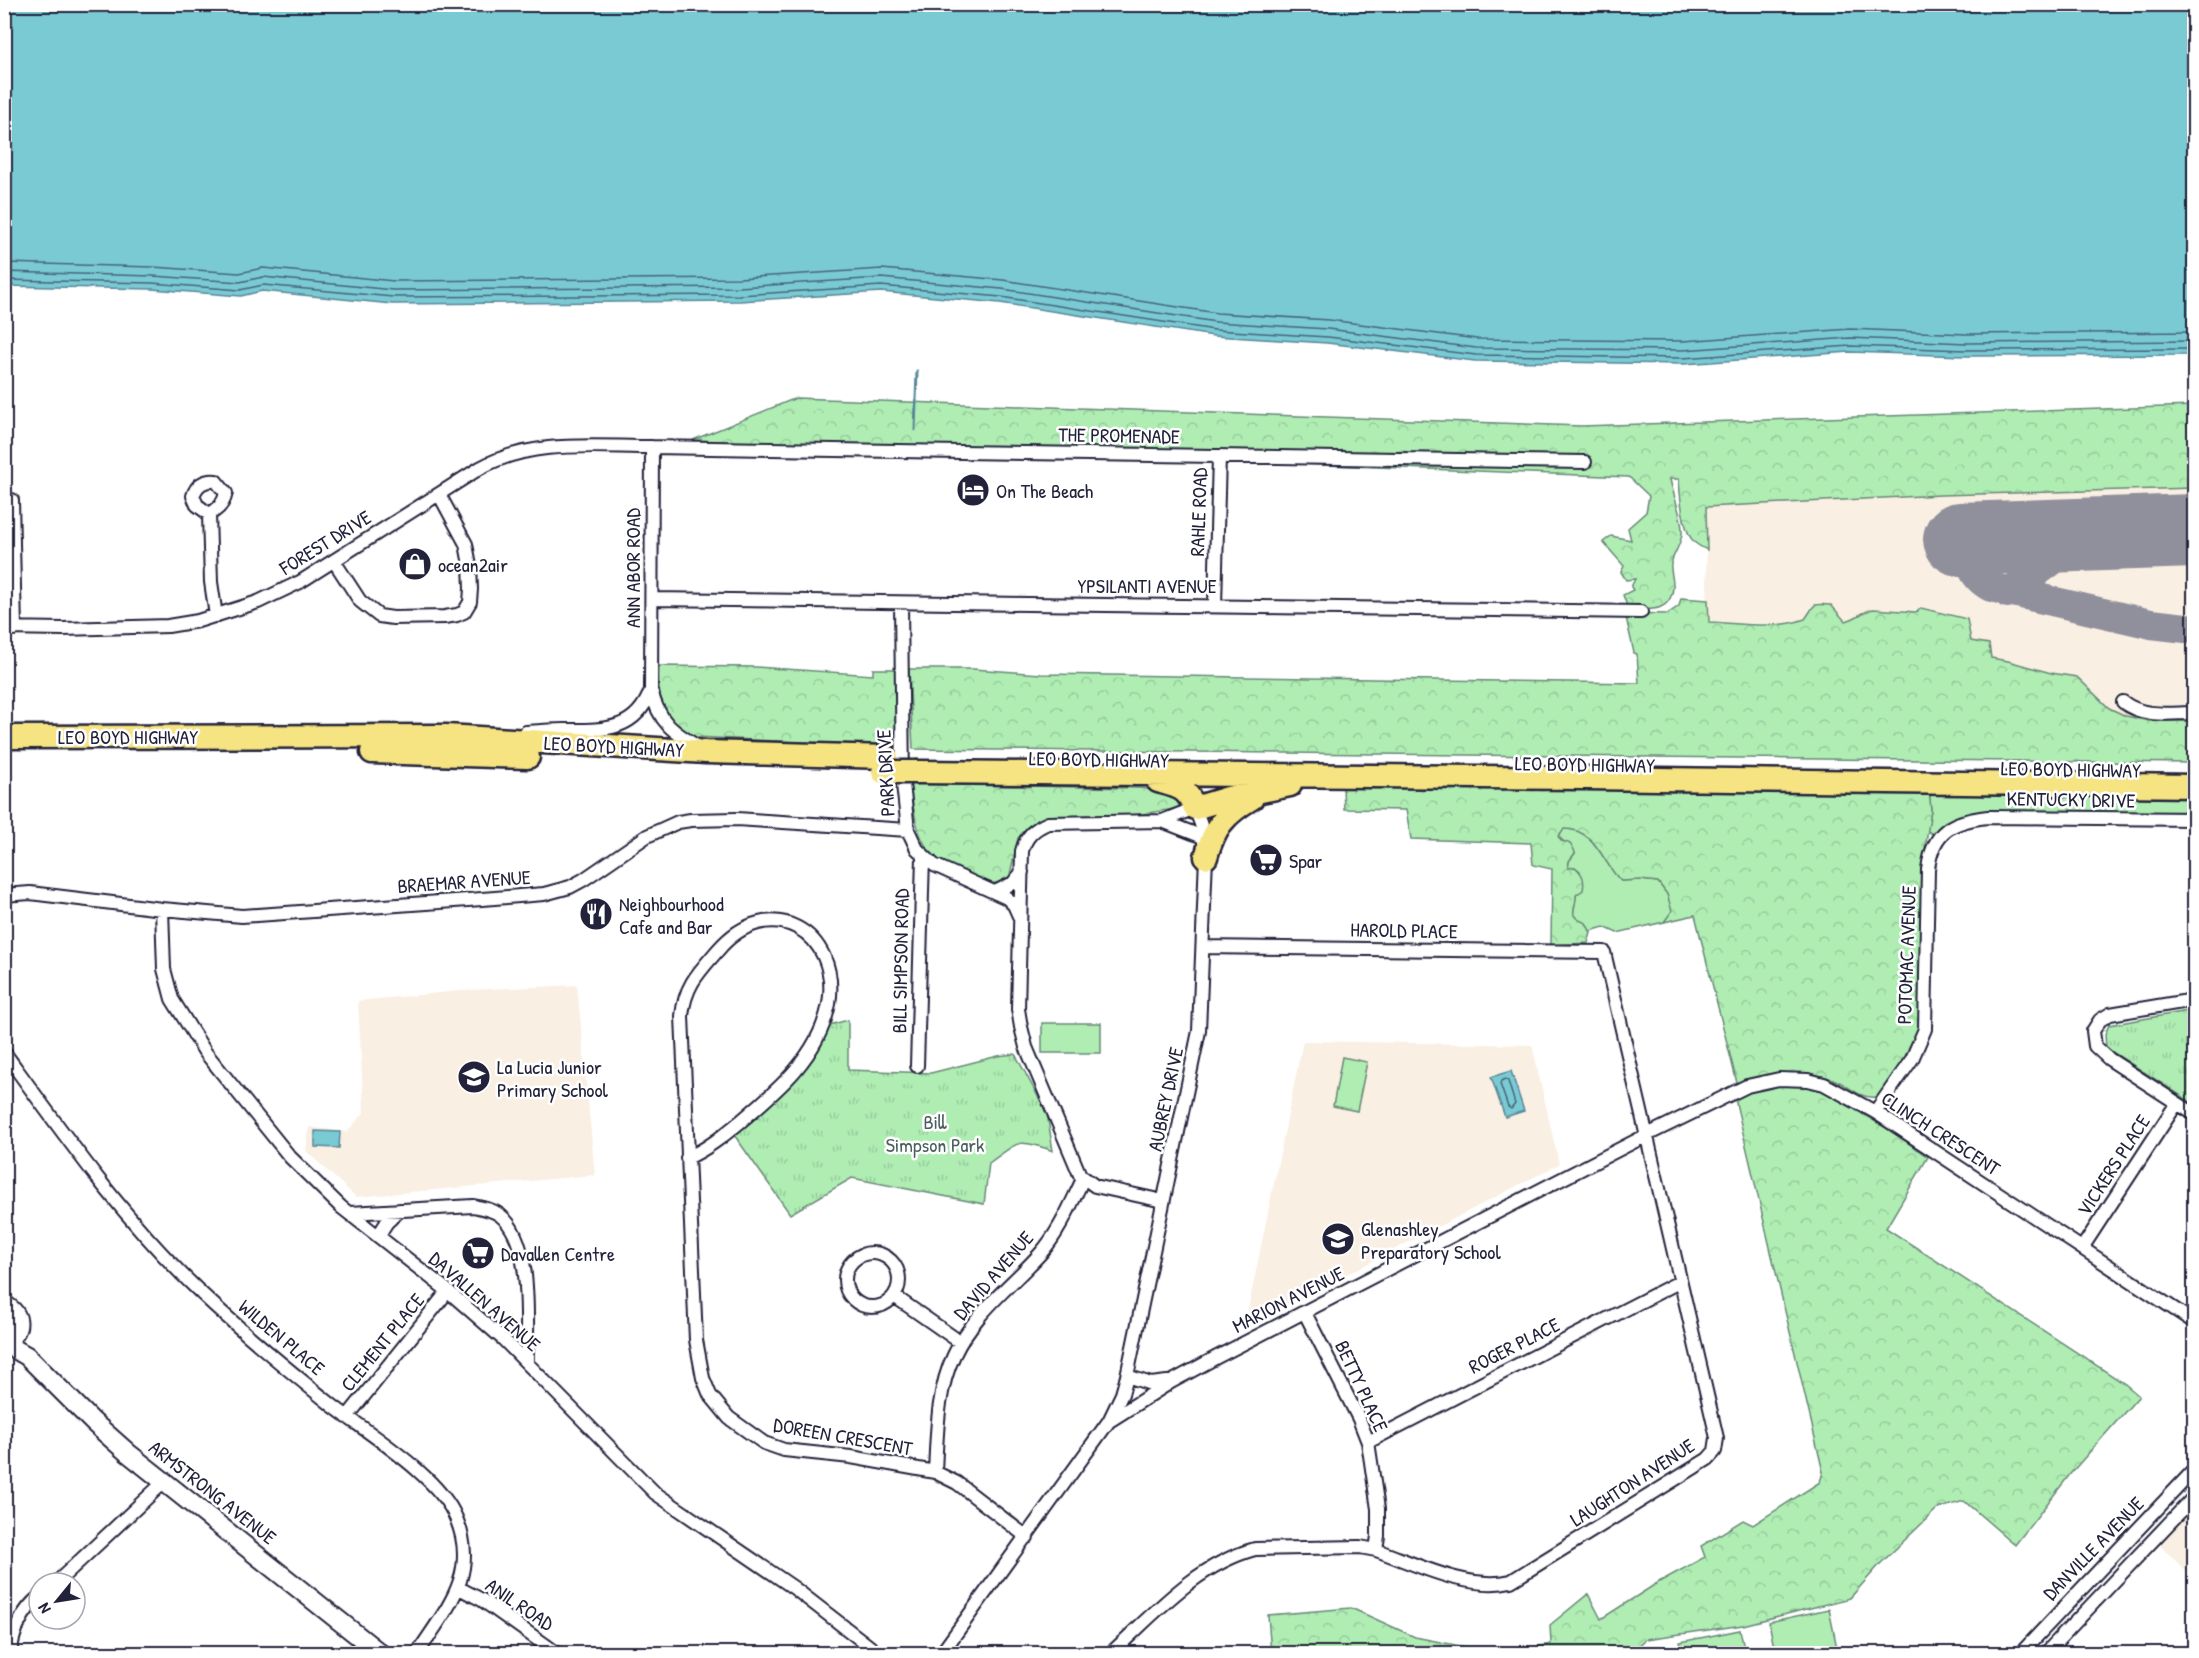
<svg xmlns="http://www.w3.org/2000/svg" width="2199" height="1658" font-family="'Patrick Hand',sans-serif">
	<style>
		.built { fill: #f9efe2 }
		.green { fill: #afedb3; stroke: #688877; stroke-width: 1.5 }
		.forest { fill: url(#forest-crowns); stroke: #688877; stroke-width: 1.5 }
		.park { fill: url(#park-tufts); stroke: #688877; stroke-width: 1.5 }
		.water { fill: #7acad4; stroke: #578797; stroke-width: 1.5 }
		.lines { fill: none; stroke-linecap: round; stroke-linejoin: round }
		.shore { stroke: #456578; stroke-width: 1.5 }
		.stream { stroke: #578797; stroke-width: 3 }
		.taxiway { stroke: #90909d; stroke-width: 30 }
		.runway { stroke: #90909d; stroke-width: 74 }
		.street-casing { stroke: #22223b; stroke-width: 16 }
		.secondary-casing { stroke: #22223b; stroke-width: 22 }
		.highway-casing { stroke: #22223b; stroke-width: 27 }
		.street { stroke: #fff; stroke-width: 12 }
		.secondary { stroke: #fff; stroke-width: 18 }
		.highway { stroke: #f6e381; stroke-width: 22 }
		.highway-bridge-casing { stroke: #22223b; stroke-width: 27; stroke-linecap: butt }
		.highway-bridge { stroke: #f6e381; stroke-width: 22 }
		.labels { text-anchor: middle; dominant-baseline: central; stroke-width: 5; stroke-linejoin: round; paint-order: stroke }
		.street-label { font-size: 20px; fill: #22223b; stroke: #fff }
		.poi-label { font-size: 20px; fill: #22223b; stroke: #fff; text-anchor: start }
		.park-label { font-size: 20px; fill: #4c5f5f; stroke: #fff }
	</style>
	<defs>
		<pattern id="forest-crowns" width="20" height="18" patternUnits="userSpaceOnUse" patternTransform="scale(1.5)"><rect width="20" height="18" fill="#afedb3"/><path d="M2 6a3 3 0 1 1 6 0M12 15a3 3 0 1 1 6 0" fill="none" stroke="#96cb9b"/></pattern>
		<pattern id="park-tufts" width="24" height="20" patternUnits="userSpaceOnUse" patternTransform="scale(1.5)"><rect width="24" height="20" fill="#afedb3"/><path d="M3 7l-1-3M5 7V3M7 7l1-3M15 17l-1-3M17 17v-4M19 17l1-3" fill="none" stroke="#96cb9b"/></pattern>
	</defs>
	<rect width="100%" height="100%" fill="#fff"/>
	<filter id="ink" filterUnits="userSpaceOnUse"><feTurbulence type="fractalNoise" baseFrequency=".0167" numOctaves="2"/><feDisplacementMap in="SourceGraphic" scale="12" xChannelSelector="R" yChannelSelector="G"/><feConvolveMatrix kernelMatrix="1 2 1 2 8 2 1 2 1" color-interpolation-filters="sRGB"/></filter>
	<g filter="url(#ink)">
		<path class="built" d="M 2194,488 L 2194,721 L 2149,721 L 2126,716 L 2109,709 L 2077,677 L 2051,673 L 2008,661 L 1991,658 L 1938,613 L 1930,611 L 1873,609 L 1868,610 L 1855,619 L 1845,621 L 1810,607 L 1807,616 L 1800,621 L 1770,624 L 1708,622 L 1705,507 L 1941,495 Z
			M 577,985 L 595,1175 L 356,1197 L 306,1151 L 309,1127 L 347,1132 L 364,1113 L 358,1001 L 470,990 Z
			M 1303,1041 L 1532,1045 L 1559,1164 L 1251,1324 L 1247,1315 Z
			M 2194,1507 L 2194,1580 L 2160,1544 Z"/>
		<path class="green" d="M 1929,788 L 2194,793 L 2194,814 L 1976,813 C 1955,815 1949,820 1933,834 L 1927,831 L 1931,810 Z
			M 1564,829 C 1597,829 1602,863 1621,881 L 1641,880 L 1658,882 L 1667,894 L 1673,911 L 1664,922 L 1617,933 L 1604,927 L 1590,931 L 1586,923 L 1578,920 L 1573,915 L 1580,871 L 1575,867 L 1568,869 L 1569,861 L 1575,853 L 1558,836 Z
			M 1042,1023 L 1101,1023 L 1101,1053 L 1042,1053 Z
			M 1342,1057 L 1367,1062 L 1357,1111 L 1333,1106 Z
			M 1829,1609 L 1838,1653 L 1775,1653 L 1769,1622 Z
			M 1740,1630 L 1745,1653 L 1683,1653 L 1680,1642 Z"/>
		<path class="forest" d="M 796,398 L 1582,426 L 2194,406 L 2194,488 L 1941,495 L 1706,507 L 1707,550 C 1701,547 1694,544 1691,538 C 1682,524 1680,496 1679,479 L 1670,479 C 1673,496 1683,516 1682,534 C 1681,545 1673,554 1671,564 C 1670,572 1674,580 1673,588 C 1670,615 1646,609 1625,609 L 1626,603 L 1623,595 L 1633,590 L 1631,587 L 1635,579 L 1626,580 L 1621,572 L 1624,566 L 1603,542 L 1611,536 L 1631,540 L 1628,528 L 1646,512 L 1649,496 L 1629,477 L 693,440 Z
			M 1681,598 L 1708,600 L 1709,622 C 1739,623 1776,630 1805,619 C 1817,603 1809,604 1831,605 L 1845,621 C 1856,619 1863,611 1873,609 L 1917,612 L 1921,608 L 1967,619 L 1971,641 L 1989,644 L 1991,658 L 2008,661 L 2051,673 L 2077,677 L 2109,708 L 2126,716 L 2149,721 L 2194,721 L 2194,763 L 913,749 L 909,669 L 973,669 L 1041,674 L 1639,683 L 1637,654 L 1634,653 L 1625,613 L 1667,614 L 1679,606 Z
			M 659,666 L 756,667 L 873,675 L 873,669 L 896,669 L 897,749 L 872,750 L 796,742 L 696,737 C 662,726 657,698 659,666 Z
			M 1545,783 L 1929,788 L 1931,810 L 1923,861 L 1921,1015 C 1920,1022 1920,1031 1918,1038 C 1913,1050 1888,1095 1875,1097 C 1859,1099 1847,1084 1833,1079 C 1800,1069 1769,1074 1737,1083 L 1695,915 L 1664,922 L 1672,911 L 1667,894 L 1658,882 L 1640,880 L 1621,881 C 1602,863 1597,829 1564,829 L 1558,836 L 1561,841 C 1569,842 1573,845 1575,853 L 1569,861 L 1568,868 L 1575,867 C 1583,874 1585,880 1583,890 L 1576,895 C 1577,910 1565,915 1586,923 L 1591,933 L 1588,943 L 1551,945 L 1552,869 L 1533,865 L 1531,843 L 1411,839 L 1406,810 L 1344,809 L 1343,788 L 1465,789 Z
			M 910,784 L 1139,788 L 1172,791 L 1187,807 L 1135,815 L 1042,818 L 1027,827 L 1018,838 L 1009,879 C 997,887 986,882 974,876 C 963,871 950,868 940,861 C 915,844 914,809 910,784 Z
			M 1771,1084 L 1804,1086 L 1822,1090 L 1888,1129 L 1928,1157 L 1886,1228 L 2125,1384 L 2139,1396 L 2071,1473 L 2015,1545 L 1964,1501 L 1937,1509 L 1881,1563 L 1850,1598 L 1743,1625 L 1646,1639 L 1631,1653 L 1499,1654 L 1551,1644 L 1550,1625 L 1588,1594 L 1601,1619 L 1659,1582 L 1705,1557 L 1701,1546 L 1743,1520 L 1753,1525 L 1820,1482 L 1823,1472 L 1735,1099 L 1752,1090 Z
			M 1351,1608 L 1415,1637 L 1496,1653 L 1271,1653 L 1268,1615 Z"/>
		<path class="park" d="M 2194,1010 L 2194,1104 L 2106,1048 L 2105,1034 L 2109,1025 Z
			M 848,1020 L 848,1070 L 931,1073 L 998,1056 L 1015,1054 L 1047,1113 L 1053,1151 C 1016,1138 1020,1141 989,1163 L 984,1204 L 852,1178 L 790,1214 L 730,1129 L 805,1059 L 830,1025 Z"/>
		<path class="water" d="M 5,4 L 2194,5 L 2194,355 L 1965,356 L 1850,352 L 1684,364 L 1475,361 L 1327,343 L 1214,336 L 1000,303 L 881,292 L 740,301 L 392,304 L 262,291 L 241,296 L 152,289 L 5,286 Z
			M 1511,1071 L 1524,1111 L 1505,1117 L 1491,1077 Z
			M 315,1131 L 340,1132 L 339,1148 L 315,1147 Z"/>
		<g class="lines">
			<path class="shore" d="M 4,263 L 153,267 L 239,273 L 263,268 L 394,281 L 739,278 L 882,269 L 1003,280 L 1217,313 L 1329,320 L 1477,339 L 1683,341 L 1850,329 L 1966,334 L 2194,332
				M 4,272 L 153,276 L 240,282 L 263,277 L 393,290 L 739,287 L 881,278 L 1002,289 L 1216,322 L 1328,329 L 1476,348 L 1683,350 L 1850,338 L 1966,343 L 2194,341
				M 4,280 L 152,283 L 240,290 L 263,285 L 393,297 L 739,295 L 881,286 L 1001,297 L 1215,330 L 1328,337 L 1476,355 L 1683,358 L 1850,346 L 1966,350 L 2194,349
				M 1505,1079 L 1508,1081 L 1515,1104 L 1511,1109 L 1508,1107 L 1500,1084 L 1501,1081 Z"/>
			<path class="stream" d="M 915,430 L 917,371"/>
			<path class="taxiway" d="M 1968,539 C 1969,560 1970,576 1991,587 L 2151,624 L 2194,629
				M 2008,593 L 2087,535"/>
			<path class="runway" d="M 1960,539 L 2194,531"/>
			<defs>
				<path id="street" d="M 652,447 L 651,690 C 659,723 673,732 700,748
					M 12,500 L 15,629
					M 209,514 C 218,510 224,503 226,493 L 216,481 C 204,480 197,484 193,496 L 197,505 L 209,514 L 211,582 L 216,616
					M 334,561 L 360,601 L 379,616 L 393,618 L 445,617 L 457,615 L 464,612 L 470,602 L 471,589 L 470,565 L 466,544 L 439,494
					M 652,599 L 1641,612
					M 901,603 L 903,784 L 908,830 L 917,849 L 934,865 L 1007,898 L 1014,905 L 1019,916
					M 1215,605 L 1219,456
					M 4,628 L 63,629 L 168,626 L 198,621 L 258,602 L 300,582 L 480,468 C 533,439 593,447 652,447 L 1585,462
					M 2123,702 C 2144,718 2169,713 2194,713
					M 526,732 C 539,731 552,730 564,730 C 603,730 636,732 651,690
					M 1162,821 L 1203,837
					M 995,892 L 1013,883 L 1022,872
					M 4,895 L 30,893 L 162,909 L 242,916 L 482,899 L 544,894 L 570,887 L 583,880 L 647,836 L 678,822 L 691,820 L 737,819 L 908,830
					M 162,909 L 164,969 L 172,999 L 205,1052 L 290,1157 L 341,1207 L 448,1291 L 503,1339 L 655,1493 L 794,1588 L 879,1654
					M 2194,1000 L 2110,1014 L 2100,1020 L 2093,1031 L 2095,1046 L 2109,1059 L 2194,1114
					M 4,1052 C 65,1136 124,1220 199,1291 C 242,1332 287,1369 333,1406 C 369,1434 440,1477 456,1518 C 480,1574 446,1609 417,1654
					M 917,1066 L 923,857
					M 1875,1112 L 1912,1059 L 1925,1029 L 1928,869 C 1933,830 1952,821 1988,817 L 2194,819
					M 687,1158 C 707,1149 723,1136 740,1122 C 778,1090 819,1056 829,1004 C 841,932 769,890 718,950 C 699,972 685,985 682,1016 L 696,1340 L 703,1378 L 710,1395 L 729,1418 L 764,1443 L 784,1450 L 851,1457 L 935,1472 L 957,1483 L 1027,1537
					M 350,1213 L 473,1206 C 483,1208 492,1209 500,1215 C 534,1242 526,1322 527,1362
					M 378,1236 L 387,1222 L 400,1210
					M 2082,1248 L 2177,1103
					M845 1280a27 27 0 1 1 54 0a27 27 0 1 1-54 0Z
					M 894,1296 L 960,1342
					M 1305,1313 L 1359,1419 L 1368,1442 L 1378,1509 L 1378,1536 L 1376,1550
					M 1127,1376 L 1151,1384 L 1167,1382
					M 347,1417 L 448,1291
					M 1111,1420 L 1171,1382 L 1217,1357 L 1647,1135 L 1747,1086 L 1779,1079 L 1808,1080 L 1824,1084 L 1875,1112 L 2194,1322
					M 1368,1442 L 1679,1282
					M 935,1472 C 937,1433 937,1390 954,1355 C 973,1314 1010,1287 1040,1254 C 1059,1233 1071,1204 1083,1179
					M 56,1583 L 164,1482
					M 459,1588 L 482,1600 L 558,1654
					M 10,1654 C 13,1631 21,1612 39,1597
					M 941,1654 L 1109,1421 L 1122,1394 L 1127,1376 L 1199,1031 L 1206,857 L 1202,827 L 1195,808 L 1162,821 L 1048,823 C 1034,829 1026,836 1022,851 L 1018,1009 L 1021,1027 L 1026,1047 L 1080,1175 L 1095,1186 L 1163,1201
					M 1110,1654 C 1154,1614 1196,1565 1255,1549 L 1360,1547 L 1376,1550 C 1416,1564 1469,1591 1511,1581 L 1708,1459 L 1715,1451 L 1717,1438 L 1604,952 L 1204,947
					M 2020,1654 L 2194,1470
					M 2045,1654 L 2194,1497"/>
				<path id="secondary" d="M 4,1305 C 22,1313 22,1333 4,1341
					M 4,1343 L 27,1356 L 93,1422 L 128,1453 L 381,1654"/>
				<path id="highway" d="M 4,737 L 446,736 L 706,752 L 887,757
					M 372,752 L 528,757
					M 918,772 L 1586,778 L 2194,786
					M 1158,781 C 1179,787 1186,787 1195,808 L 1228,798 L 1290,785
					M 1206,857 C 1214,827 1225,814 1252,798"/>
			</defs>
			<use href="#street" class="street-casing"/>
			<use href="#secondary" class="secondary-casing"/>
			<use href="#highway" class="highway-casing"/>
			<use href="#street" class="street"/>
			<use href="#secondary" class="secondary"/>
			<use href="#highway" class="highway"/>
			<defs>
				<path id="highway-bridge" d="M 883,772 L 918,772"/>
			</defs>
			<use href="#highway-bridge" class="highway-bridge-casing"/>
			<use href="#highway-bridge" class="highway-bridge"/>
		</g>
	</g>
	<defs>
		<symbol id="hotel-disc" viewBox="-11 -11 22 22"><circle r="9.5" fill="#22223b" stroke="#fff"/><path d="M-6-4.5h1.5V1H6V5H4.5V3h-9V5H-6ZM-4 0a1.8 1.8 0 1 1 3.6 0ZM.5 0V-2.5h3Q6-2.5 6 0Z" fill="#fff"/></symbol>
		<symbol id="shop-disc" viewBox="-11 -11 22 22"><circle r="9.5" fill="#22223b" stroke="#fff"/><path d="M-5-2.5h2.3a2.7 3.5 0 0 1 5.4 0H5L5.5 6h-11ZM-1.5-2.5h3a1.5 2.3 0 0 0-3 0Z" fill="#fff"/></symbol>
		<symbol id="supermarket-disc" viewBox="-11 -11 22 22"><circle r="9.5" fill="#22223b" stroke="#fff"/><path d="M-6-5.5h2.5l.6 2H6L4.5 2H-2.5L-4.4-4H-6ZM-1.5 3.2a1.3 1.3 0 1 0 .1 0ZM3 3.2a1.3 1.3 0 1 0 .1 0Z" fill="#fff"/></symbol>
		<symbol id="restaurant-disc" viewBox="-11 -11 22 22"><circle r="9.5" fill="#22223b" stroke="#fff"/><path d="M-5-6h1v4h1v-4h1v4h1v-4h1v5L-1.5 .5V6h-2V.5L-5-1ZM5-6V6H3V1.5H1.5Q1.5-4 5-6Z" fill="#fff"/></symbol>
		<symbol id="school-disc" viewBox="-11 -11 22 22"><circle r="9.5" fill="#22223b" stroke="#fff"/><path d="M0-5L7-2L0 1L-7-2ZM-4 1L0 2.5L4 1V4Q0 6-4 4Z" fill="#fff"/></symbol>
	</defs>
	<g fill-rule="evenodd">
		<use href="#hotel-disc" x="954" y="471" width="38" height="38"/>
		<use href="#shop-disc" x="396" y="545" width="38" height="38"/>
		<use href="#supermarket-disc" x="1247" y="841" width="38" height="38"/>
		<use href="#restaurant-disc" x="577" y="895" width="38" height="38"/>
		<use href="#school-disc" x="455" y="1058" width="38" height="38"/>
		<use href="#school-disc" x="1319" y="1220" width="38" height="38"/>
		<use href="#supermarket-disc" x="459" y="1234" width="38" height="38"/>
	</g>
	<g class="labels">
		<g class="street-label">
			<text transform="translate(1119 435) rotate(1)">THE PROMENADE</text>
			<text transform="translate(1198 512) rotate(-88)">RAHLE ROAD</text>
			<text transform="translate(325 542) rotate(-32)">FOREST DRIVE</text>
			<text transform="translate(632 568) rotate(-90)">ANN ABOR ROAD</text>
			<text x="1147" y="585">YPSILANTI AVENUE</text>
			<text x="128" y="736">LEO BOYD HIGHWAY</text>
			<text transform="translate(614 746) rotate(3)">LEO BOYD HIGHWAY</text>
			<text transform="translate(1099 759) rotate(1)">LEO BOYD HIGHWAY</text>
			<text transform="translate(1585 764) rotate(1)">LEO BOYD HIGHWAY</text>
			<text transform="translate(2071 769) rotate(1)">LEO BOYD HIGHWAY</text>
			<text transform="translate(885 773) rotate(-93)">PARK DRIVE</text>
			<text transform="translate(2071 799) rotate(1)">KENTUCKY DRIVE</text>
			<text transform="translate(464 881) rotate(-4)">BRAEMAR AVENUE</text>
			<text transform="translate(1404 930) rotate(1)">HAROLD PLACE</text>
			<text transform="translate(1906 955) rotate(-88)">POTOMAC AVENUE</text>
			<text transform="translate(900 961) rotate(-89)">BILL SIMPSON ROAD</text>
			<text transform="translate(1165 1099) rotate(-78)">AUBREY DRIVE</text>
			<text transform="translate(1941 1133) rotate(33)">CLINCH CRESCENT</text>
			<text transform="translate(2113 1165) rotate(-57)">VICKERS PLACE</text>
			<text transform="translate(993 1275) rotate(-49)">DAVID AVENUE</text>
			<text transform="translate(1288 1299) rotate(-27)">MARION AVENUE</text>
			<text transform="translate(485 1301) rotate(41)">DAVALLEN AVENUE</text>
			<text transform="translate(282 1337) rotate(40)">WILDEN PLACE</text>
			<text transform="translate(382 1342) rotate(-51)">CLEMENT PLACE</text>
			<text transform="translate(1514 1345) rotate(-27)">ROGER PLACE</text>
			<text transform="translate(1362 1386) rotate(65)">BETTY PLACE</text>
			<text transform="translate(843 1436) rotate(10)">DOREEN CRESCENT</text>
			<text transform="translate(1632 1482) rotate(-33)">LAUGHTON AVENUE</text>
			<text transform="translate(213 1492) rotate(38)">ARMSTRONG AVENUE</text>
			<text transform="translate(2093 1548) rotate(-46)">DANVILLE AVENUE</text>
			<text transform="translate(520 1604) rotate(34)">ANIL ROAD</text>
		</g>
		<g class="poi-label">
			<text x="996" y="490">On The Beach</text>
			<text x="438" y="564">ocean2air</text>
			<text x="1289" y="860">Spar</text>
			<text x="619" y="903">Neighbourhood<tspan x="619" dy="23">Cafe and Bar</tspan></text>
			<text x="497" y="1066">La Lucia Junior<tspan x="497" dy="23">Primary School</tspan></text>
			<text x="1361" y="1228">Glenashley<tspan x="1361" dy="23">Preparatory School</tspan></text>
			<text x="501" y="1253">Davallen Centre</text>
		</g>
		<g class="park-label">
			<text x="935" y="1121">Bill<tspan x="935" dy="23">Simpson Park</tspan></text>
		</g>
	</g>
	<rect width="2199" height="1658" fill="none" stroke="#fff" stroke-width="24"/>
	<rect x="12" y="12" width="2175" height="1634" fill="none" stroke="#22223b" stroke-width="2" filter="url(#ink)"/>
	<g transform="translate(57 1601) rotate(240)"><circle r="28" fill="#ffffff" stroke="#a7a7b1" stroke-width="1.5"/>
	<path d="M0-4.5L10 22L0 15L-10 22Z" fill="#22223b"/>
	<text y="-9" font-size="16" font-weight="bold" text-anchor="middle" fill="#22223b">N</text>
	</g>
</svg>
